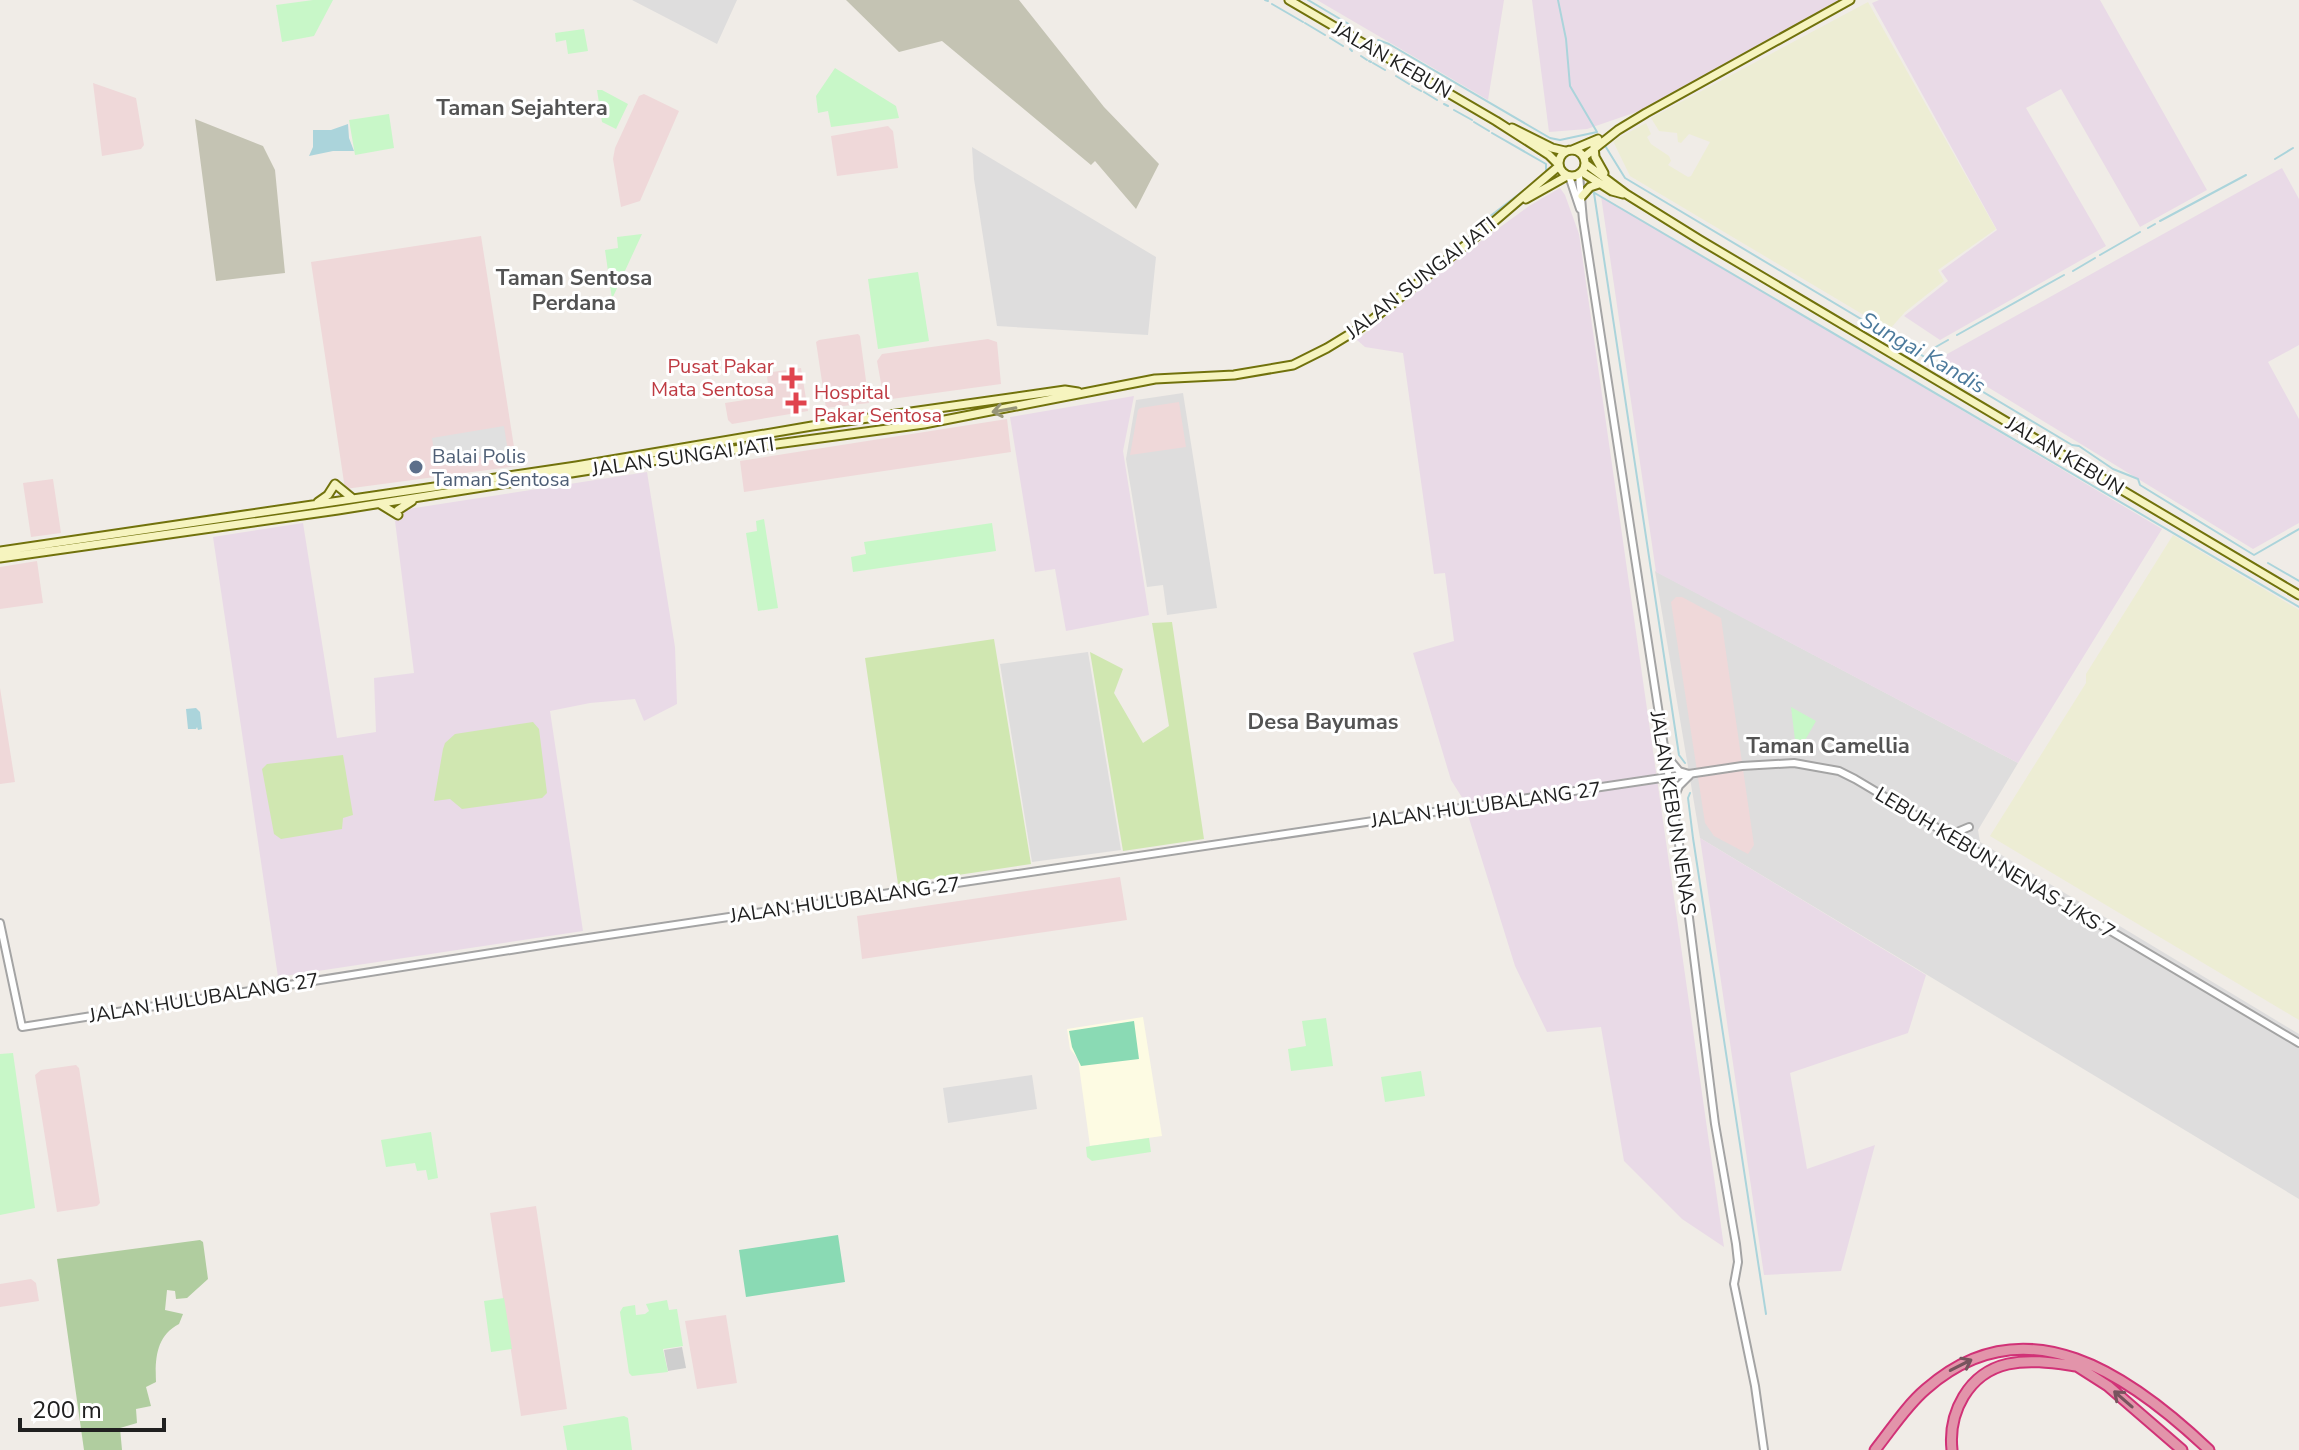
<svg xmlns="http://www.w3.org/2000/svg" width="2299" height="1450" font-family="'Nunito Sans',sans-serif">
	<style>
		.residential { fill: #dedddd }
		.commercial { fill: #efd8d9 }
		.industrial { fill: #e9dae7 }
		.education { fill: #fdfbe3 }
		.religious { fill: #cecece }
		.construction { fill: #c4c3b3 }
		.farmland { fill: #ededd4 }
		.grass { fill: #d0e7b1 }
		.forest { fill: #b0cd9f }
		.park { fill: #c8f7c8 }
		.pitch { fill: #8adab4 }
		.parking { fill: #e0e0e0 }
		.water { fill: #abd4db }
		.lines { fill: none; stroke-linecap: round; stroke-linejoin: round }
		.stream { stroke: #abd4db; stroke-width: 2 }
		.tertiary-casing { stroke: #a4a4a4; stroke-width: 10 }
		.secondary-casing { stroke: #71720c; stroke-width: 11 }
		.motorway-casing { stroke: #d13277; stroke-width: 13 }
		.tertiary { stroke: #fff; stroke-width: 6 }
		.secondary { stroke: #f6f4bf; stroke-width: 7 }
		.motorway { stroke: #e294aa; stroke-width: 9 }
		.oneway { stroke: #969577 }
		.oneway2 { stroke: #77545e }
		.health-dot { fill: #e0444e; stroke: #fff; stroke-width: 3 }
		.service-dot { fill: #5c6f8a; stroke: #fff; stroke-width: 3 }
		.labels { text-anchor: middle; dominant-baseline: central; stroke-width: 6; stroke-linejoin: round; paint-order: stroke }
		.street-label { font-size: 20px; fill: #202020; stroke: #fff }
		.health-label { font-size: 20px; fill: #be3a42; stroke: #fff; text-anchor: end }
		.service-label { font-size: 20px; fill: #4e5e75; stroke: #fff; text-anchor: start }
		.neighbourhood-label { font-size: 22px; font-weight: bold; fill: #535353; stroke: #fff }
		.water-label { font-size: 22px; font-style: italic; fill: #4c7a9c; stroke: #fff }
	</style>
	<rect width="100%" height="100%" fill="#f0ece7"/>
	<path class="residential" d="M 632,0 L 737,0 L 717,44 Z
		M 972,147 L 1156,257 L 1148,335 L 997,326 L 974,179 Z
		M 1183,393 L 1217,608 L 1167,615 L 1163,585 L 1147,587 L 1126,459 L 1136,400 Z
		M 1655,571 L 2018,763 L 1978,830 L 1980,842 L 2299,1034 L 2299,1199 L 1700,838 Z
		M 1088,652 L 1121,850 L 1032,862 L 1000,664 Z
		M 1032,1075 L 1037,1109 L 948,1123 L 943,1088 Z"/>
	<path class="commercial" d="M 93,83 L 136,98 L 144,145 L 141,149 L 102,156 Z
		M 644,94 L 679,111 L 640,201 L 621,207 L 613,159 L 615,148 L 639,96 Z
		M 888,126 L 893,131 L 898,168 L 837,176 L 831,136 Z
		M 481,236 L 517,466 L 345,489 L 311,262 Z
		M 858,334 L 860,336 L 869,403 L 826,408 L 816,342 L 819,340 Z
		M 988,339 L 997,342 L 1001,384 L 884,400 L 877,361 L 882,354 Z
		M 801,368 L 808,411 L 732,424 L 728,420 L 725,403 L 770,396 L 767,377 L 772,372 Z
		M 1179,402 L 1186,447 L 1130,455 L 1138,410 L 1140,408 Z
		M 1007,419 L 1011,452 L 744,492 L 740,461 Z
		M 53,479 L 61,533 L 31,537 L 23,483 Z
		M 37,561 L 43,603 L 0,609 L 0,567 Z
		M 1676,597 L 1682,597 L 1721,618 L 1754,845 L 1748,854 L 1714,836 L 1705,823 L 1671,602 Z
		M 0,688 L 15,782 L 0,784 Z
		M 1120,877 L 1127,920 L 862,959 L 857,916 Z
		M 76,1065 L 79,1068 L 100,1203 L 97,1206 L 57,1212 L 35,1075 L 41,1070 Z
		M 536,1206 L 567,1409 L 521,1416 L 490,1213 Z
		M 31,1279 L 36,1283 L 39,1301 L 0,1307 L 0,1284 Z
		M 726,1315 L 737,1383 L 697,1389 L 685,1321 Z"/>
	<path class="industrial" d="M 1317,0 L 1504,0 L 1488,100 Z
		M 1532,0 L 1844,0 L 1648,108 L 1587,129 L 1549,132 Z
		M 1879,0 L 2100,0 L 2207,190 L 2140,227 L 2061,89 L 2026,108 L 2106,246 L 1940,340 L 1904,316 L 1948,281 L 1941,271 L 1997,230 L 1872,3 Z
		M 2282,168 L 2299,199 L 2299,345 L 2268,362 L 2299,419 L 2299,523 L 2253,549 L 1940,358 Z
		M 1560,188 L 1565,195 L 1579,234 L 1724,1247 L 1682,1219 L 1624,1161 L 1601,1027 L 1547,1032 L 1515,966 L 1463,799 L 1451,780 L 1413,653 L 1454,641 L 1445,573 L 1434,574 L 1403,353 L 1365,347 L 1357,340 L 1459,257 L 1529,206 Z
		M 1601,196 L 2162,529 L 2018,763 L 1656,572 Z
		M 1134,396 L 1123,451 L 1149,615 L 1066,631 L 1055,569 L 1035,572 L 1010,417 Z
		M 647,472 L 675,647 L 677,704 L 644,721 L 635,699 L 590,703 L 550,711 L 583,931 L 278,977 L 213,537 L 303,523 L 337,738 L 376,732 L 374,678 L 414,673 L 395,521 L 408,509 Z
		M 1700,838 L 1926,975 L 1908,1033 L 1790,1073 L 1807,1169 L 1875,1145 L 1841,1271 L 1764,1275 Z"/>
	<path class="education" d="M 1143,1017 L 1162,1136 L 1090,1146 L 1078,1059 L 1070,1049 L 1067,1029 Z"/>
	<path class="religious" d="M 682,1347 L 686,1368 L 668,1371 L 664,1350 Z"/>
	<path class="construction" d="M 846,0 L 1019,0 L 1104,107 L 1159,164 L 1136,209 L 1095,161 L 1091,165 L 942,41 L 899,52 Z
		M 195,119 L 263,146 L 275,170 L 285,273 L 216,281 Z"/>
	<path class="farmland" d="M 1868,2 L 1996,229 L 1938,270 L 1944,281 L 1905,312 L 1889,330 L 1630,176 L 1613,141 L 1646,123 L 1651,134 L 1647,137 L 1651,144 L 1669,156 L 1671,161 L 1668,165 L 1688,177 L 1691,176 L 1710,142 L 1689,134 L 1681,143 L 1678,142 L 1677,133 L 1659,131 L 1651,118 Z
		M 2173,535 L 2299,610 L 2299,1020 L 1990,836 L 2086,683 L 2086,674 Z"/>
	<path class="grass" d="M 1172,622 L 1204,839 L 1123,851 L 1090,652 L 1123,669 L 1114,693 L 1143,743 L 1169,726 L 1152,623 Z
		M 994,639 L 1031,864 L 898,884 L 865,658 Z
		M 533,722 L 539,729 L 547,793 L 542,798 L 462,809 L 450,799 L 434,801 L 443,749 L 445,743 L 455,734 Z
		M 343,755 L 353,815 L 343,818 L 342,829 L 281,839 L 274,834 L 262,769 L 267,764 Z"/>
	<path class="forest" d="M 200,1240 L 203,1242 L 208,1279 L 187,1298 L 176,1299 L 175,1291 L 167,1290 L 165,1310 L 183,1314 L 179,1324 C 156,1336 155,1359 156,1382 L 146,1387 L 151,1406 L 136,1409 L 137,1423 L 120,1428 L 122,1450 L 84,1450 L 57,1259 Z"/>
	<path class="park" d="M 313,0 L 333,0 L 314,36 L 282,42 L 276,5 Z
		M 584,29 L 588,51 L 568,54 L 566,40 L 556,42 L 555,33 Z
		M 835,68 L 896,106 L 899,118 L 831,127 L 828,111 L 818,113 L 816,96 Z
		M 597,90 L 602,90 L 628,104 L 616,129 L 602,122 Z
		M 389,114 L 394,148 L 355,155 L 349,120 Z
		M 642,234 L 612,299 L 605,250 L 618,248 L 617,237 Z
		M 918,272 L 929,341 L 878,349 L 868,279 Z
		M 764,519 L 778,608 L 758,611 L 746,533 L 757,531 L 756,521 Z
		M 992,523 L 996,551 L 853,572 L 851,557 L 866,554 L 864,542 Z
		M 1791,707 L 1816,721 L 1800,749 L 1796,748 Z
		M 1326,1018 L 1333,1066 L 1291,1071 L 1288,1049 L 1306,1046 L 1302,1021 Z
		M 13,1053 L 35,1208 L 0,1215 L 0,1054 Z
		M 1421,1071 L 1425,1096 L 1385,1102 L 1381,1077 Z
		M 431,1132 L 438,1178 L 428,1180 L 426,1170 L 417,1171 L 415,1163 L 386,1167 L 381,1140 Z
		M 1149,1138 L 1151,1152 L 1092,1161 L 1087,1157 L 1086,1147 L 1090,1146 Z
		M 504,1298 L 512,1349 L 491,1352 L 484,1301 Z
		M 667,1300 L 669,1310 L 677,1309 L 683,1346 L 663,1349 L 668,1372 L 632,1376 L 629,1373 L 620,1312 L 623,1307 L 635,1305 L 636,1315 L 645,1314 L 649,1311 L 646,1304 Z
		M 624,1416 L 628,1418 L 632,1450 L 567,1450 L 563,1426 Z"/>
	<path class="pitch" d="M 1134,1021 L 1139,1059 L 1081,1066 L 1072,1047 L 1069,1031 Z
		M 838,1235 L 845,1282 L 746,1297 L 739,1250 Z"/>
	<path class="parking" d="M 504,426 L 508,452 L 436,464 L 432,438 Z"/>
	<path class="water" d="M 348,124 L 349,138 L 354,151 L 333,151 L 309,156 L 313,147 L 313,130 L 331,130 Z
		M 196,708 L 200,712 L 202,729 L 198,730 L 197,727 L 196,729 L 188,729 L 186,709 Z"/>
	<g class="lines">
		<path class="stream" d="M 1265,0 L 1268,1
			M 1308,0 L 1352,26
			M 1558,0 L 1566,39 L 1570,86 L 1597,132
			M 1272,4 L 1303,22
			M 1305,23 L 1325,35
			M 1330,38 L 1343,46
			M 1378,40 L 1389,44 L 1550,138 L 1560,140 L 1597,132
			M 1350,49 L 1352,51
			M 1361,56 L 1367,60
			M 1369,61 L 1371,62
			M 1373,63 L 1385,70
			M 1396,76 L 1409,84
			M 1412,86 L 1421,91
			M 1424,92 L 1437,100
			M 1444,104 L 1448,106
			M 1454,110 L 1472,120
			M 1474,122 L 1489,131
			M 1492,133 L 1546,164 L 1546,172 L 1540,178
			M 1604,144 L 1625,178 L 2072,445 L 2079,446 L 2113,469 L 2138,479 L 2140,485 L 2254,555 L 2299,529
			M 2275,159 L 2293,148
			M 1593,192 L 2299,607
			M 1594,193 L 1679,755 L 1685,763
			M 2160,221 L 2246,175
			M 1476,227 L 1535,182
			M 2148,228 L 2155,224
			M 2100,255 L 2140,232
			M 2073,271 L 2095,258
			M 1957,335 L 2064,275
			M 1934,348 L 1948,340
			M 2268,563 L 2299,581
			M 1690,793 L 1688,798 L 1693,838 L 1766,1314"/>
		<defs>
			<path id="tertiary" d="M 1579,175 L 1583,220 L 1683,870 L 1715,1124 L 1736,1244 L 1738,1262 L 1734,1284 L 1755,1386 L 1764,1450
				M 1569,176 L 1580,209
				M 1665,754 L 1679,771 L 1689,774
				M 1673,801 L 1679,786 L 1691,774
				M 1950,835 L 1969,827
				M 0,923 L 22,1027 L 561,942 L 1742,766 L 1794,763 L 1839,771 L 1855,779 L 2299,1043"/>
			<path id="secondary" d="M 1289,0 L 1496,121 L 1549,155 L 1558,164
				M 1512,128 L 1552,148 L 1565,151
				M 1594,146 L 1595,157 L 1604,173
				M1559 163a13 13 0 1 1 26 0a13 13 0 1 1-26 0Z
				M 1572,150 L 1598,139
				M 1584,157 L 1618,130 L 1646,113 L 1850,0
				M 1586,164 L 1626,194 L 1700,240 L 2299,595
				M 1582,172 L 1612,191 L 1623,194
				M 1582,196 L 1590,187 L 1599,184
				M 1526,199 L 1567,176
				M 318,502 L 328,495 L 335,484 L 352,498
				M 380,504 L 398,515
				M 398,510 L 412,501
				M 0,551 L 576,466 L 812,426 L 1065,390 L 1078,392
				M 0,558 L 338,510 L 622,465 L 924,424 L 1155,379 L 1234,375 L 1293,365 L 1327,348 L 1368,323 L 1483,231 L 1559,166"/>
			<path id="motorway" d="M 2072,1363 L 2108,1386 L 2182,1450
				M 1875,1450 C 1891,1430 1906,1406 1926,1389 C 2026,1301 2131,1376 2209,1450
				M 1952,1450 C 1948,1413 1968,1373 2008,1364 C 2030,1359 2054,1363 2076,1366"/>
		</defs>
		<use href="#tertiary" class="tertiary-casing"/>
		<use href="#secondary" class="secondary-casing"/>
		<use href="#motorway" class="motorway-casing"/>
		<use href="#tertiary" class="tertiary"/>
		<use href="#secondary" class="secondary"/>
		<use href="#motorway" class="motorway"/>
	</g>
	<defs><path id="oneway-shaft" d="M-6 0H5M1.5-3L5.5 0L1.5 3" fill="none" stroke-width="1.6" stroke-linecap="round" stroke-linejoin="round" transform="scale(2)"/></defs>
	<use class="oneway" href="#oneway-shaft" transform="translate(1004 410) rotate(170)"/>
	<g class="oneway2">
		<use href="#oneway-shaft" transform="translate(1961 1365) rotate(-27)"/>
		<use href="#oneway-shaft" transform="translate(2123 1399) rotate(-139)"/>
	</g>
	<g class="health-dot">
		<path d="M788 366h8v8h8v8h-8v8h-8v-8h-8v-8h8z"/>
		<path d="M792 391h8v8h8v8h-8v8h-8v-8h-8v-8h8z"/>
	</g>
	<circle class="service-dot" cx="416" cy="467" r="8"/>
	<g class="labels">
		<g class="street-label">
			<text transform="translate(1392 60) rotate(30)">JALAN KEBUN</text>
			<text transform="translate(1421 278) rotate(-38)">JALAN SUNGAI JATI</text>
			<text transform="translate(2065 456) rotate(31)">JALAN KEBUN</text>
			<text transform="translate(683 457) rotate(-8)">JALAN SUNGAI JATI</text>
			<text transform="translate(1486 805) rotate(-8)">JALAN HULUBALANG 27</text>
			<text transform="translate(1673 813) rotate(81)">JALAN KEBUN NENAS</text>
			<text transform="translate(1995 863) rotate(31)">LEBUH KEBUN NENAS 1/KS 7</text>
			<text transform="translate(845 900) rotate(-8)">JALAN HULUBALANG 27</text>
			<text transform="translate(204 998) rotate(-9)">JALAN HULUBALANG 27</text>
		</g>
		<g class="health-label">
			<text x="774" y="366">Pusat Pakar<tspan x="774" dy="23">Mata Sentosa</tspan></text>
			<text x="814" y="392" text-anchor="start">Hospital<tspan x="814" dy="23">Pakar Sentosa</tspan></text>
		</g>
		<g class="service-label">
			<text x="432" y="456">Balai Polis<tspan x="432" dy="23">Taman Sentosa</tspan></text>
		</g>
		<g class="neighbourhood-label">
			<text x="522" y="108">Taman Sejahtera</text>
			<text x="574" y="278">Taman Sentosa<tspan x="574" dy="25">Perdana</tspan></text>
			<text x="1323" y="722">Desa Bayumas</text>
			<text x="1828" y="746">Taman Camellia</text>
		</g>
		<g class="water-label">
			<text transform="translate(1923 353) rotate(30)">Sungai Kandis</text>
		</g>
	</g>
	<path d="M20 1418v12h144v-12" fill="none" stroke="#202020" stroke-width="4"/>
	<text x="32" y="1418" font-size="24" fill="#202020" stroke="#ffffff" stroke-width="6" paint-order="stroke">200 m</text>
</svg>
